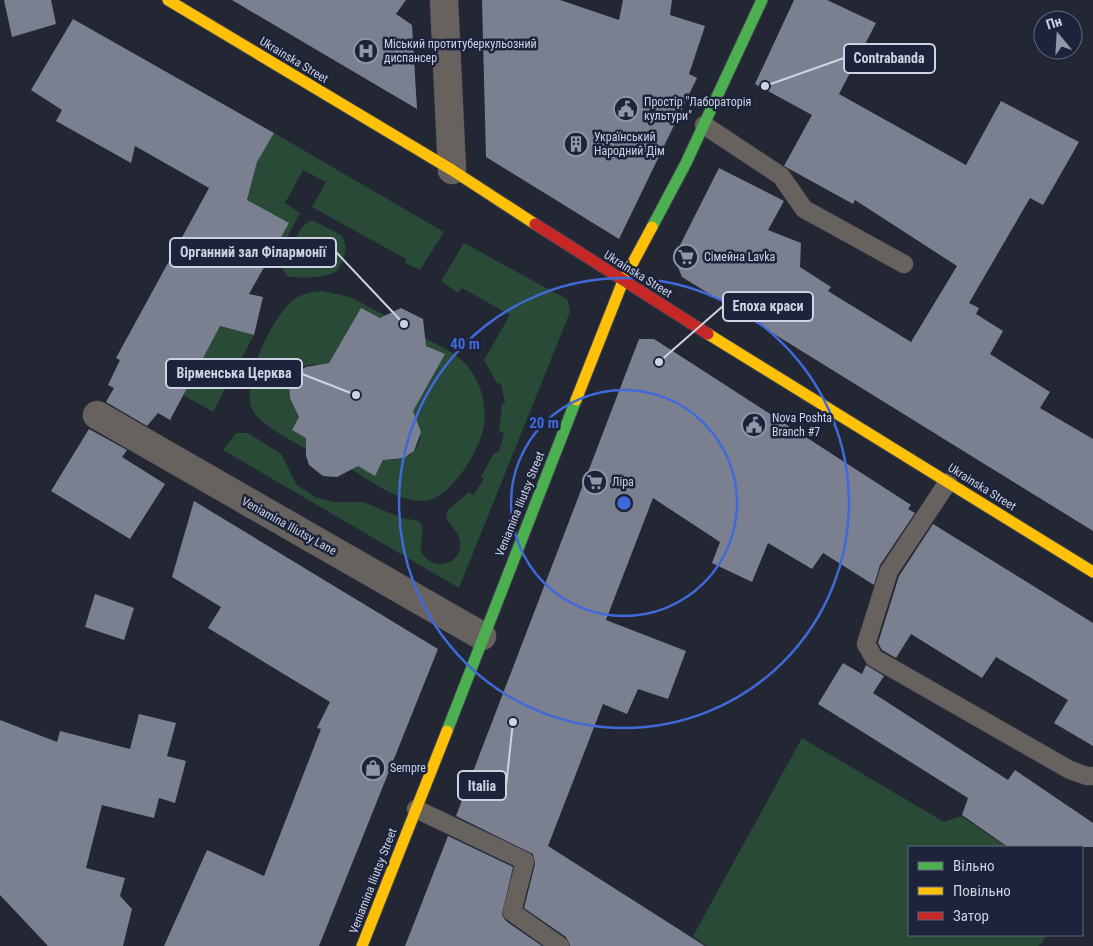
<svg xmlns="http://www.w3.org/2000/svg" width="1093" height="946" font-family="'Roboto Condensed',sans-serif">
	<style>
		.green { fill: #284a36 }
		.building { fill: #7a808f }
		.lines { fill: none; stroke-linecap: round; stroke-linejoin: round }
		.lane-casing { stroke: #40434e; stroke-width: 19 }
		.street-casing { stroke: #40434e; stroke-width: 29 }
		.fast-casing { stroke: #40434e; stroke-width: 13 }
		.slow-casing { stroke: #40434e; stroke-width: 13 }
		.jam-casing { stroke: #40434e; stroke-width: 13 }
		.lane { stroke: #68625f; stroke-width: 18 }
		.street { stroke: #68625f; stroke-width: 28 }
		.fast { stroke: #4caf50; stroke-width: 11 }
		.slow { stroke: #ffc107; stroke-width: 11 }
		.jam { stroke: #c62828; stroke-width: 11 }
		.ring { fill: none; stroke: #4069da; stroke-width: 2.5 }
		.labels { text-anchor: middle; dominant-baseline: central; stroke-width: 5; stroke-linejoin: round; paint-order: stroke }
		.poi-label { font-size: 12px; fill: #cdd3e3; stroke: #1c233b; text-anchor: start }
		.street-label { font-size: 12px; fill: #cdd3e3; stroke: #1c233b }
		.centre { fill: #4069da; stroke: #1c233b; stroke-width: 2.5 }
		.ring-label { font-size: 15px; text-anchor: middle; font-weight: bold; fill: #4069da; stroke: #1c233b; stroke-width: 5; stroke-linejoin: round; paint-order: stroke }
		.leader { fill: none; stroke: #cdd3e3; stroke-width: 2 }
		.callout-dot { fill: #cdd3e3; stroke: #1c233b; stroke-width: 2 }
		.callout { fill: #1c233b; stroke: #cdd3e3; stroke-width: 2 }
		.callout-label { font-size: 14px; text-anchor: middle; font-weight: bold; fill: #cdd3e3 }
	</style>
	<rect width="100%" height="100%" fill="#232734"/>
	<path class="green" d="M 274,133 L 444,232 L 420,270 L 405,263 L 406,259 L 312,207 L 326,182 L 303,170 L 285,203 L 300,213 L 271,267 L 241,261 L 224,288 L 257,162 Z
		M 309,221 L 314,221 L 341,235 C 345,240 346,247 345,253 C 343,259 341,266 337,271 C 328,278 297,279 287,276 L 282,268 L 282,262 L 302,227 Z
		M 464,243 L 568,300 L 570,312 L 459,588 L 223,450 L 236,433 L 248,433 L 281,454 L 297,485 L 315,497 L 333,502 L 363,502 L 402,518 L 419,521 C 429,533 414,546 425,557 C 438,571 463,562 460,542 C 459,533 451,526 446,518 L 448,510 L 469,492 L 473,495 L 484,479 L 481,477 L 494,453 L 499,452 L 504,433 L 499,431 L 502,404 L 505,403 L 501,384 L 497,383 L 484,360 L 510,315 L 462,288 L 458,293 L 441,281 Z
		M 322,291 L 350,297 L 386,316 L 380,318 L 361,309 L 327,366 C 302,359 288,374 290,398 L 302,412 L 292,430 L 308,439 L 306,449 C 291,440 262,426 253,411 C 239,385 273,313 296,298 C 304,293 312,292 322,291 Z
		M 216,325 L 254,335 L 213,412 L 183,395 Z
		M 425,338 C 442,347 463,356 473,374 C 483,389 486,408 484,425 C 481,449 450,501 423,501 C 397,501 372,482 351,469 L 355,464 L 375,475 L 385,458 C 413,467 433,435 411,414 L 444,354 L 425,345 Z
		M 802,738 L 944,822 L 961,816 L 1007,847 L 909,847 L 909,935 L 1047,935 L 1039,946 L 707,946 L 693,936 Z"/>
	<path class="building" d="M 4,0 L 51,0 L 56,24 L 12,37 Z
		M 232,0 L 406,0 L 396,14 L 412,25 L 417,109 Z
		M 482,0 L 560,0 L 619,20 L 623,0 L 672,0 L 670,15 L 705,26 L 689,74 L 697,78 L 619,239 L 486,157 Z
		M 794,0 L 827,0 L 876,23 L 839,94 L 966,165 L 1001,101 L 1079,142 L 1043,205 L 1030,198 L 969,303 L 979,308 L 976,314 L 1003,331 L 990,354 L 1050,392 L 1040,408 L 1093,439 L 1093,531 L 682,277 L 674,257 L 719,168 L 784,201 L 768,230 L 801,243 L 800,267 L 831,287 L 828,291 L 911,342 L 957,266 L 855,200 L 853,204 L 784,166 L 812,115 L 755,84 Z
		M 73,19 L 274,133 L 257,162 L 247,200 L 289,223 L 249,294 L 263,297 L 254,335 L 220,326 L 170,420 L 158,413 L 147,426 L 106,402 L 114,388 L 108,385 L 120,360 L 116,358 L 209,188 L 135,146 L 131,163 L 56,121 L 62,110 L 31,90 Z
		M 361,308 L 380,318 L 401,308 L 423,319 L 426,346 L 445,354 L 413,411 L 421,432 L 414,451 L 404,458 L 383,460 L 375,476 L 358,466 L 337,477 L 323,476 L 309,465 L 306,456 L 306,438 L 292,430 L 299,417 L 290,398 L 289,385 L 292,375 L 306,367 L 329,363 Z
		M 639,339 L 654,339 L 911,505 L 908,509 L 915,513 L 880,565 L 874,585 L 823,553 L 812,569 L 768,543 L 752,582 L 712,563 L 720,542 L 653,498 L 606,620 L 686,651 L 668,699 L 638,689 L 627,714 L 603,704 L 548,846 L 705,946 L 570,946 L 566,937 L 524,908 L 535,864 L 533,854 L 456,816 Z
		M 89,429 L 127,450 L 122,457 L 165,484 L 130,539 L 51,491 Z
		M 194,501 L 438,649 L 319,946 L 164,946 L 207,850 L 264,876 L 321,729 L 317,728 L 330,702 L 208,628 L 221,607 L 172,577 Z
		M 933,524 L 1093,623 L 1093,746 L 1054,723 L 1068,700 L 996,657 L 982,678 L 911,634 L 896,658 L 882,650 L 878,643 L 899,576 Z
		M 95,594 L 134,608 L 124,640 L 85,627 Z
		M 843,663 L 862,674 L 866,665 L 884,676 L 873,693 L 1008,780 L 1015,770 L 1093,823 L 1093,847 L 1008,847 L 962,815 L 968,798 L 818,704 Z
		M 139,714 L 176,723 L 167,756 L 186,761 L 175,803 L 159,798 L 154,818 L 102,805 L 86,868 L 125,878 L 120,896 L 132,909 L 123,946 L 48,946 L 0,895 L 0,720 L 57,742 L 60,731 L 130,749 Z
		M 448,836 L 513,867 L 502,915 L 506,921 L 542,946 L 405,946 Z"/>
	<g class="lines">
		<defs>
			<path id="lane" d="M 704,125 L 781,176 L 804,209 L 904,264
				M 948,482 L 889,571 L 866,644 L 874,658 L 1070,770 L 1087,776 L 1093,776
				M 416,809 L 525,861 L 512,912 L 560,946"/>
			<path id="street" d="M 444,0 L 452,170
				M 97,415 L 482,636"/>
			<path id="fast" d="M 652,227 L 686,163 L 762,0
				M 447,731 L 576,400"/>
			<path id="slow" d="M 168,0 L 452,170 L 535,224
				M 708,334 L 1093,572
				M 576,400 L 623,281 L 652,227
				M 362,946 L 447,731"/>
			<path id="jam" d="M 535,224 L 708,334"/>
		</defs>
		<use href="#lane" class="lane-casing"/>
		<use href="#street" class="street-casing"/>
		<use href="#fast" class="fast-casing"/>
		<use href="#slow" class="slow-casing"/>
		<use href="#jam" class="jam-casing"/>
		<use href="#lane" class="lane"/>
		<use href="#street" class="street"/>
		<use href="#fast" class="fast"/>
		<use href="#slow" class="slow"/>
		<use href="#jam" class="jam"/>
	</g>
	<g class="ring">
		<circle cx="624" cy="503" r="113"/>
		<circle cx="624" cy="503" r="225"/>
	</g>
	<defs>
		<symbol id="hospital-ring" viewBox="-11 -11 22 22"><circle r="9.5" fill="#1c233b" stroke="#9297a6" stroke-width="1.5"/><path d="M-5-5h3v3.5h4V-5h3V5h-3V1.5h-4V5h-3Z" fill="#9297a6"/></symbol>
		<symbol id="civic-ring" viewBox="-11 -11 22 22"><circle r="9.5" fill="#1c233b" stroke="#9297a6" stroke-width="1.5"/><path d="M-.6-6.5H3V-4.5H.6V-3L4-1V1h2V6H-6V1h2V-1L-.6-3ZM-1.2 2.5V6h2.4V2.5Z" fill="#9297a6"/></symbol>
		<symbol id="building-ring" viewBox="-11 -11 22 22"><circle r="9.5" fill="#1c233b" stroke="#9297a6" stroke-width="1.5"/><path d="M-4-6H4V6H1V3H-1V6H-4ZM-2.5-4.3h1.7v1.8h-1.7ZM.8-4.3h1.7v1.8H.8ZM-2.5-1h1.7V.8h-1.7ZM.8-1h1.7V.8H.8Z" fill="#9297a6"/></symbol>
		<symbol id="supermarket-ring" viewBox="-11 -11 22 22"><circle r="9.5" fill="#1c233b" stroke="#9297a6" stroke-width="1.5"/><path d="M-6-5.5h2.5l.6 2H6L4.5 2H-2.5L-4.4-4H-6ZM-1.5 3.2a1.3 1.3 0 1 0 .1 0ZM3 3.2a1.3 1.3 0 1 0 .1 0Z" fill="#9297a6"/></symbol>
		<symbol id="shop-ring" viewBox="-11 -11 22 22"><circle r="9.5" fill="#1c233b" stroke="#9297a6" stroke-width="1.5"/><path d="M-5-2.5h2.3a2.7 3.5 0 0 1 5.4 0H5L5.5 6h-11ZM-1.5-2.5h3a1.5 2.3 0 0 0-3 0Z" fill="#9297a6"/></symbol>
	</defs>
	<g fill-rule="evenodd">
		<use href="#hospital-ring" x="352" y="37" width="28" height="28"/>
		<use href="#civic-ring" x="612" y="95" width="28" height="28"/>
		<use href="#building-ring" x="562" y="130" width="28" height="28"/>
		<use href="#supermarket-ring" x="672" y="243" width="28" height="28"/>
		<use href="#civic-ring" x="740" y="411" width="28" height="28"/>
		<use href="#supermarket-ring" x="581" y="468" width="28" height="28"/>
		<use href="#shop-ring" x="359" y="754" width="28" height="28"/>
	</g>
	<g class="labels">
		<g class="poi-label">
			<text x="384" y="44">Міський протитуберкульозний<tspan x="384" dy="14">диспансер</tspan></text>
			<text x="644" y="102">Простір "Лабораторія<tspan x="644" dy="14">культури"</tspan></text>
			<text x="594" y="137">Український<tspan x="594" dy="14">Народний Дім</tspan></text>
			<text x="704" y="257">Сімейна Lavka</text>
			<text x="772" y="418">Nova Poshta<tspan x="772" dy="14">Branch #7</tspan></text>
			<text x="612" y="482">Ліра</text>
			<text x="390" y="768">Sempre</text>
		</g>
		<g class="street-label">
			<text transform="translate(294 60) rotate(31)">Ukrainska Street</text>
			<text transform="translate(638 274) rotate(32)">Ukrainska Street</text>
			<text transform="translate(982 487) rotate(32)">Ukrainska Street</text>
			<text transform="translate(520 504) rotate(-68)">Veniamina Iliutsy Street</text>
			<text transform="translate(289 526) rotate(29)">Veniamina Iliutsy Lane</text>
			<text transform="translate(373 881) rotate(-69)">Veniamina Iliutsy Street</text>
		</g>
	</g>
	<circle cx="624" cy="503" r="8" class="centre"/>
	<g class="ring-label">
		<text x="465" y="349">40 m</text>
		<text x="544" y="428">20 m</text>
	</g>
	<path class="leader" d="M765 86L844 58M404 324L336 252M659 362L723 306M356 395L302 374M513 722L506 786"/>
	<g class="callout-dot">
		<circle cx="765" cy="86" r="5"/>
		<circle cx="404" cy="324" r="5"/>
		<circle cx="659" cy="362" r="5"/>
		<circle cx="356" cy="395" r="5"/>
		<circle cx="513" cy="722" r="5"/>
	</g>
	<g class="callout">
		<rect x="844" y="44" width="91" height="29" rx="5"/>
		<rect x="170" y="238" width="166" height="29" rx="5"/>
		<rect x="723" y="292" width="90" height="29" rx="5"/>
		<rect x="166" y="359" width="136" height="29" rx="5"/>
		<rect x="458" y="771" width="48" height="29" rx="5"/>
	</g>
	<g class="callout-label">
		<text x="889" y="63">Contrabanda</text>
		<text x="253" y="257">Органний зал Філармонії</text>
		<text x="768" y="311">Епоха краси</text>
		<text x="234" y="378">Вірменська Церква</text>
		<text x="482" y="791">Italia</text>
	</g>
	<rect x="908" y="846" width="175" height="90" fill="#1c233b" stroke="#63697e"/>
	<rect x="918" y="862" width="25" height="8" fill="#4caf50" stroke="#63697e"/>
	<text x="953" y="871" font-size="15" fill="#cdd3e3">Вільно</text>
	<rect x="918" y="887" width="25" height="8" fill="#ffc107" stroke="#63697e"/>
	<text x="953" y="896" font-size="15" fill="#cdd3e3">Повільно</text>
	<rect x="918" y="912" width="25" height="8" fill="#c62828" stroke="#63697e"/>
	<text x="953" y="921" font-size="15" fill="#cdd3e3">Затор</text>
	<g transform="translate(1058 35) rotate(342)"><circle r="24" fill="#1c233b" stroke="#63697e"/>
	<path d="M0-4L9 19L0 12L-9 19Z" fill="#9297a6"/>
	<text y="-8" font-size="14" font-weight="bold" text-anchor="middle" fill="#cdd3e3">Пн</text>
	</g>
</svg>
